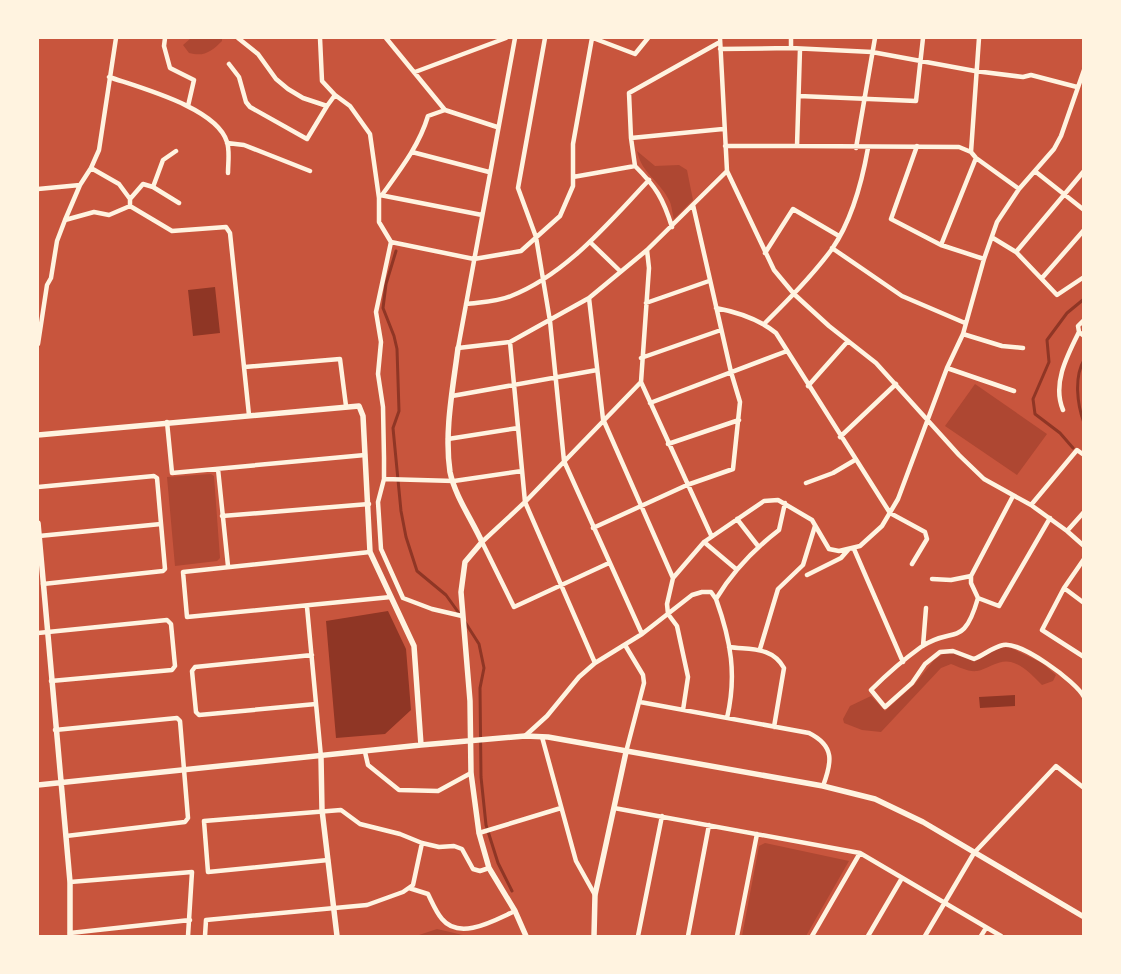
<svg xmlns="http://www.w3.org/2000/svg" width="1121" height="974" font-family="'Space Grotesk',sans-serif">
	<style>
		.green { fill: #ae4732 }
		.water { fill: #8f3625 }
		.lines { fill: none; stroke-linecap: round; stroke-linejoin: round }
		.stream { stroke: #8f3625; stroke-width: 3 }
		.minor { stroke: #fff3e0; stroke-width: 4.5 }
		.tertiary { stroke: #fff3e0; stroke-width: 5.5 }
	</style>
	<rect width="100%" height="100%" fill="#c8553d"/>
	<path class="green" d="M 191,38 L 222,38 L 222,41 C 211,52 204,57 189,53 L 183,45 Z
		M 637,151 L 655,166 L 679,165 L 687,170 L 693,200 L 674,219 C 672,213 672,205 669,200 C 658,179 642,174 637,151 Z
		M 975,384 L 1047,434 L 1017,475 L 945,426 Z
		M 211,474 L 214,476 L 220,558 L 217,561 L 175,566 L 167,477 Z
		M 1009,647 L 1042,663 L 1056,675 L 1053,681 L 1042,685 C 1033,676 1023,665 1011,662 C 999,659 988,669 977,671 C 968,672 959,667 951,664 L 941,668 L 881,732 L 862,730 L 844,723 L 843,719 L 850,706 L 871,696 L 885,711 L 915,684 L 934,660 L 943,654 L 952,652 L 973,661 L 1000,648 Z
		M 765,843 L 849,861 L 806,936 L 742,936 L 759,846 Z
		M 437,929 L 467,936 L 416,936 Z"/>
	<path class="water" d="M 215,287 L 220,333 L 193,336 L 188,290 Z
		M 388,611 L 406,649 L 411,710 L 385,734 L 336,738 L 326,621 Z
		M 1015,695 L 1015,706 L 980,708 L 979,697 Z"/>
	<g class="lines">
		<path class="stream" d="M 396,251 L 386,284 L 383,308 L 394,336 L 397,349 L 399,411 L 393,428 L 401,511 L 406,537 L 417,571 L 446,595 L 461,616
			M 1084,360 C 1074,377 1077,404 1084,423
			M 1073,448 L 1060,433 L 1035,414 L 1033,399 L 1049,362 L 1047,340 L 1067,313 L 1084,299
			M 465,622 L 479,644 L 484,668 L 480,688 L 481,777 L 486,825 L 498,863 L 512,891"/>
		<path class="minor" d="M 165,38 L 164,46 L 170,68 L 194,80 L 188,106
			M 238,38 L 258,54 L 276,79 L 288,89 L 303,98 L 327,106 L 335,95
			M 320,38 L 322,81 L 335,95 L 350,106 L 370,134 L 379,198 L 379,222 L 391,242 L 376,312 L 381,342 L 378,374 L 383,407 L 384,458 L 384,479 L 378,502 L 381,549 L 403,598 L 432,609 L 462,616
			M 386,38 L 445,110 L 497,127
			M 515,38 L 458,348 L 510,342 L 589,298 L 647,250 L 727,171
			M 545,38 L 518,188 L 536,237 L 550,321 L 564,461 L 642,634
			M 593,38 L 635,54 L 648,38
			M 720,38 L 727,171 L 774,270 L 794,294 L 829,326 L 876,363 L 959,455 L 984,479 L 1031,505 L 1067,531 L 1084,546
			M 720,42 L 629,93 L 631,138 L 723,129
			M 791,48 L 791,38
			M 720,49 L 791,48 L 872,52 L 975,71 L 1023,77 L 1031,75 L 1077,87
			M 800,49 L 797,146 L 959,147 L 971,152 L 976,158 L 1019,189
			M 229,64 L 239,77 L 246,102 L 250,107 L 307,139 L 327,106
			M 415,72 L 506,38
			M 109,77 C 141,88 217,108 227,142 C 230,151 228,163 228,173
			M 799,96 L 916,101 L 923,38
			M 631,138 L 635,166
			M 227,143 L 244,145 L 310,171
			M 725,146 L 797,146
			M 917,146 L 891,219 L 941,245 L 984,259
			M 856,148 L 875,38
			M 412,152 L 489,172
			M 971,152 L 979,38
			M 91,168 L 119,184 L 130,199
			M 1036,172 L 1084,210
			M 573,177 L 635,166 C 656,187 663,198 672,227
			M 153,187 L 163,160 L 176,151
			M 38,189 L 80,185
			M 380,195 L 482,215
			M 382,195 C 400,170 419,146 428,116 L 445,110
			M 130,206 L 130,199 L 143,184 L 153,187 L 179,203
			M 65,220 L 94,212 L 109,215 L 130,206 L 172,231 L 226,227 L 230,233 L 249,415
			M 993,238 L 1016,252 L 1084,171
			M 391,242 L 474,259 L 521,251 L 560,216 L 573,186 L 573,144 L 592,38
			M 590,242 L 620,271
			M 941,245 L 976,158
			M 832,248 L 902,296 L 965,323
			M 647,250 L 649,268 L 641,382 L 711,535
			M 1016,252 L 1057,295 L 1084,277
			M 765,253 L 793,209 L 839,236
			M 1042,278 L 1084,230
			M 589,298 L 603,419 L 673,578
			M 646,303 L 709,281
			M 466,304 C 480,302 497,302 511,296 C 567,274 609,222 649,180
			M 716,308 C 737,312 759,319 776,333 L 890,513 L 925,532 L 927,539 L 912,564
			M 765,323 C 788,300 812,276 832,249 C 852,220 862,182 868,148
			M 1079,332 L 1078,326 L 1084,320
			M 963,334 L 1002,346 L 1023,348
			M 510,342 L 525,502 L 595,663
			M 38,344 L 47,285 L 51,278 L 57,241 L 65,220 L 80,185 L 91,168 L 99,150 L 116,38
			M 641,358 L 721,330
			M 245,367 L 340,359 L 346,406
			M 947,368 L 1014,391
			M 808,386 L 848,341
			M 452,396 L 597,370
			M 650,403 L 787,351
			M 1063,410 C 1052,384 1067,356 1079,332 L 1084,336
			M 167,422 L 172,473 L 365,455
			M 840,437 L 896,384
			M 448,439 L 518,428
			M 668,444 L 739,420
			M 218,469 L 228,566
			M 384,479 L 454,481 L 522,471
			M 806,483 L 833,473 L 855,460
			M 38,487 L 154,476 L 157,478 L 165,569 L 163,571 L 43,584
			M 1013,496 L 971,576 L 971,583 L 978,598 C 963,650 953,625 921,647 C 903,660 886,675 871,690 L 885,707 L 912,683 L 925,664 L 940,652 L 953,651 L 974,659 C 984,655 993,647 1003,645 C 1020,641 1076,681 1084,697
			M 1031,505 L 1077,450 L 1084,455
			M 222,516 L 369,504
			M 737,519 L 758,546
			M 593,528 L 687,485 L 733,469 L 740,402 L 731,372 L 693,205
			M 1067,531 L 1084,512
			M 39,536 L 161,524
			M 704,542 L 736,569
			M 854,549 L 903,662
			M 370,552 L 183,572 L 187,617 L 391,597
			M 1084,559 L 1064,588 L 1042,630 L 1084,657
			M 609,563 L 514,607 L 482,542 L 525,502 L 641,382
			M 807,575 L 841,558 L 848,550
			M 932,579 L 951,580 L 971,576
			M 1064,588 L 1084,603
			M 978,598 L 999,606 L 1050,518
			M 716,599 C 733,571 753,550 779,530 L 785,503
			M 307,607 L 321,757
			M 38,633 L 167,620 L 171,624 L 175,666 L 172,670 L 51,681
			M 625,645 L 643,675 L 644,683 L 626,752
			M 923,646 L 926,608
			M 729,647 C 750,650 772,646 784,668 L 774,727
			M 760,649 L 778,589 L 803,565 L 815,526
			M 312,655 L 195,667 L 192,671 L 196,712 L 199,715 L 316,704
			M 640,702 L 809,733 C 835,746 832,762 823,786
			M 683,710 L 688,677 L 677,626 L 668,614 L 667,604 L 673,578 L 704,542 L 764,501 L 778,500 L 812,520 L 829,549 L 839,551 L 860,546 L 882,526 L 898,499 L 947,368 L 963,334 L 984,259 L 997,222 L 1019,189 L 1054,149 L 1061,136 L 1084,70
			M 55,730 L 177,718 L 180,721 L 188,818 L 185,822 L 66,836
			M 525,736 L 547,716 L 579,677 L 595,663 L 642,634 L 692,595 L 702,592 L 711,592 L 716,599 C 731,641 737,675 727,718
			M 542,737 L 576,861 L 595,895
			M 365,752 L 368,765 L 399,790 L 438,791 L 471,773
			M 614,808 L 860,853 L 1001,936
			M 479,833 L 561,808
			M 328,860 L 208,872 L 204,821 L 341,810 L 360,824 L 400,834 L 422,843 L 439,847 L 454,846 L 462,849 L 473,869 L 480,871 L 489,868
			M 70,882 L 192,872 L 188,936
			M 409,888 L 428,894 C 432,902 436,912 442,919 C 460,941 495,920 515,911
			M 70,933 L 190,920
			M 205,936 L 206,920 L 367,905 L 403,892 L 413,885 L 422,843
			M 638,936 L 662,816
			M 688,936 L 709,825
			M 737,936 L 757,834
			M 812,936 L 860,853
			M 868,936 L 902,878
			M 925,936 L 974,853 L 1056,766 L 1084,788
			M 981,936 L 986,928"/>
		<path class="tertiary" d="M 458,348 C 453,388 444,432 450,472 C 455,496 472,520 482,542 L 465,562 L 461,592 L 470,701 L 471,773 L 479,833 L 489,868 L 515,911 L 526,936
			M 38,435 L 359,406 L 363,416 L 370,552 L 414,646 L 421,745
			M 38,523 L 70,882 L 70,936
			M 321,757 L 322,810 L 337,936
			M 38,785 L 421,745 L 525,736 L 548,737 L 823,786 L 875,799 L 923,822 L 1084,917
			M 594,936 L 595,895 L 626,752"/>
	</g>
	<rect width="1121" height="974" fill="none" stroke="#fff3e0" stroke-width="78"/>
</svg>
